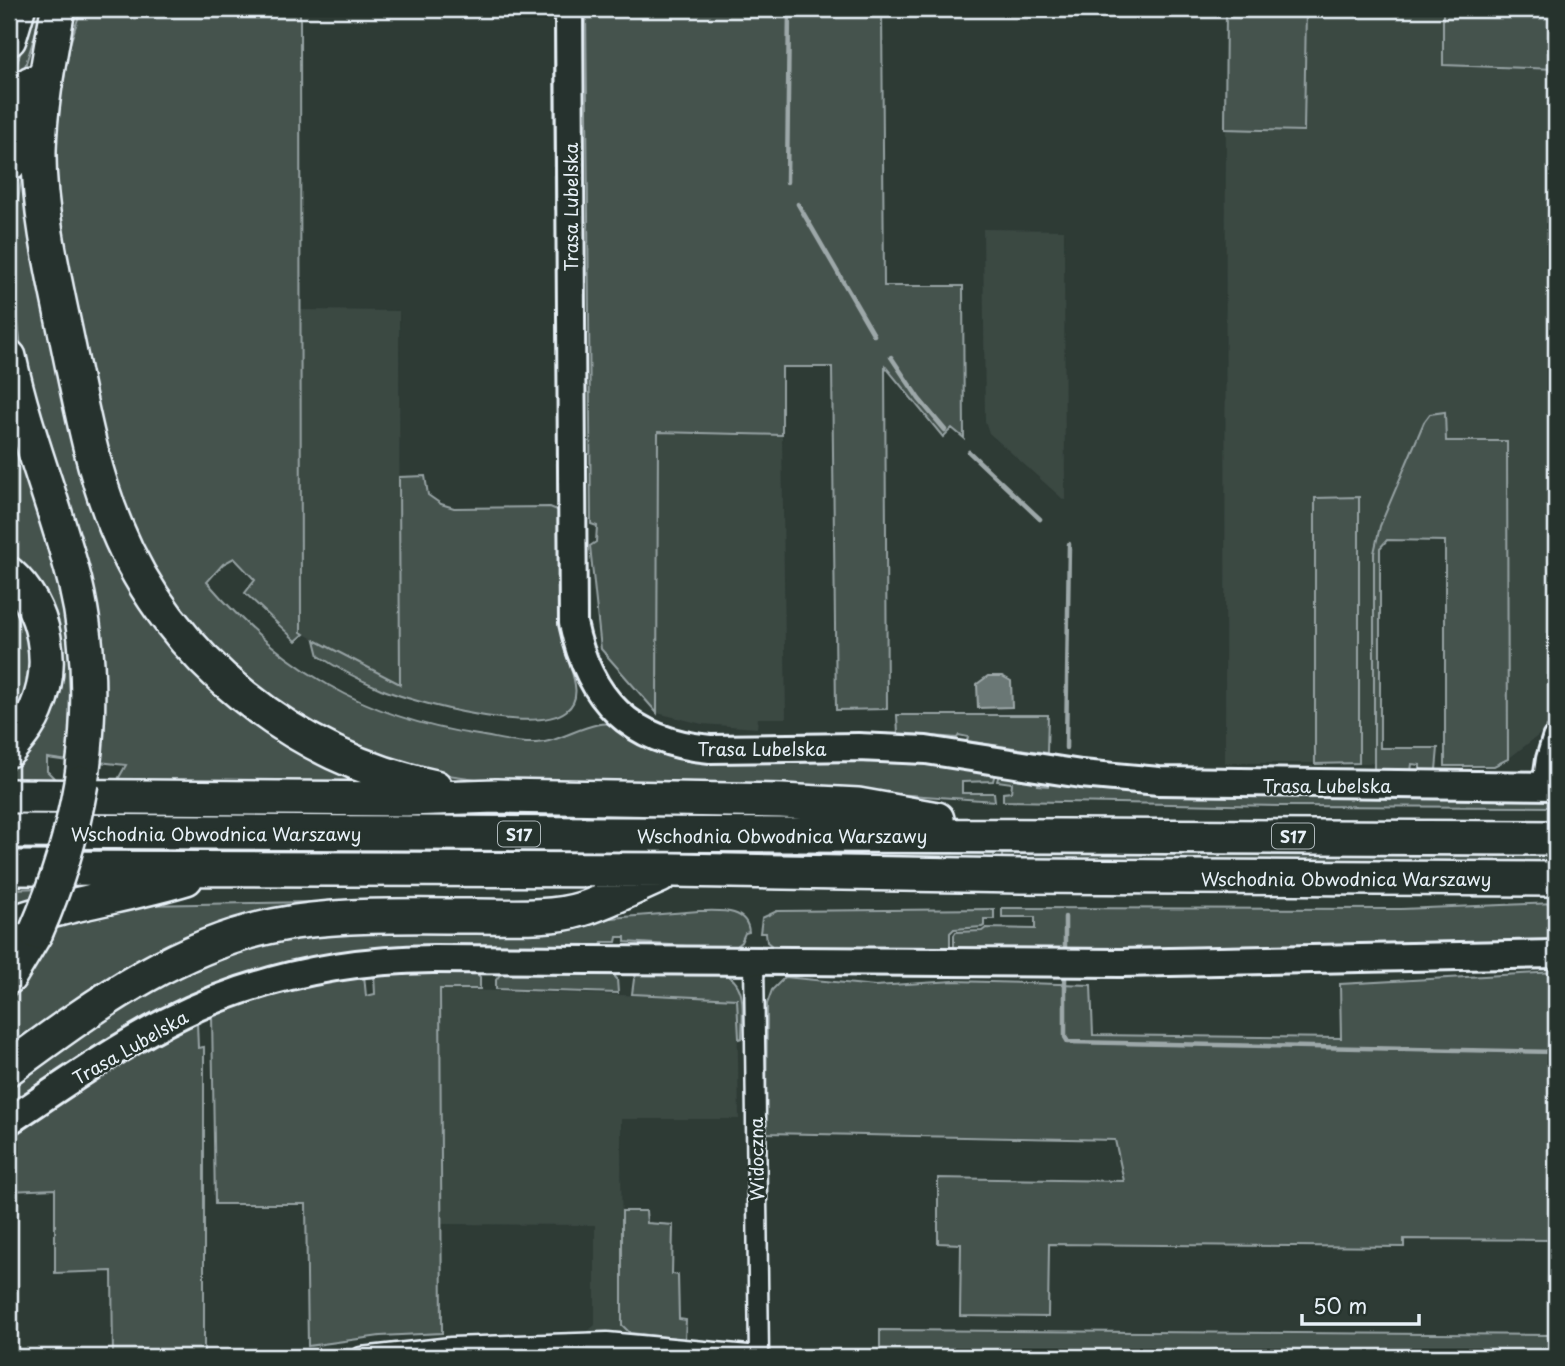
<svg xmlns="http://www.w3.org/2000/svg" width="1565" height="1366" font-family="'Playpen Sans',sans-serif">
	<style>
		.built { fill: #3b4843 }
		.green { fill: #45524e; stroke: #96a2a3; stroke-width: 2 }
		.water { fill: #6b7775; stroke: #9da8a9; stroke-width: 2 }
		.lines { fill: none; stroke-linecap: round; stroke-linejoin: round }
		.stream { stroke: #9da8a9; stroke-width: 4.5 }
		.street-casing { stroke: #e8f1f8; stroke-width: 23 }
		.secondary-casing { stroke: #e8f1f8; stroke-width: 32 }
		.highway-casing { stroke: #e8f1f8; stroke-width: 38 }
		.street { stroke: #26332d; stroke-width: 18 }
		.secondary { stroke: #26332d; stroke-width: 26 }
		.highway { stroke: #26332d; stroke-width: 33 }
		.highway-bridge-casing { stroke: #e8f1f8; stroke-width: 38; stroke-linecap: butt }
		.highway-bridge { stroke: #26332d; stroke-width: 33 }
		.labels { text-anchor: middle; dominant-baseline: central; stroke-width: 5; stroke-linejoin: round; paint-order: stroke }
		.shield { fill: #26332d; stroke: #aeb8bb; stroke-width: 2 }
		.shield-label { font-size: 16px; font-weight: bold; fill: #e8f1f8 }
		.street-label { font-size: 18px; fill: #e8f1f8; stroke: #26332d }
	</style>
	<rect width="100%" height="100%" fill="#2e3b35"/>
	<filter id="ink" filterUnits="userSpaceOnUse"><feTurbulence type="fractalNoise" baseFrequency=".0143" numOctaves="2"/><feDisplacementMap in="SourceGraphic" scale="14" xChannelSelector="R" yChannelSelector="G"/><feConvolveMatrix kernelMatrix="1 2 1 2 8 2 1 2 1" color-interpolation-filters="sRGB"/></filter>
	<g filter="url(#ink)">
		<path class="built" d="M 1226,9 L 1556,9 L 1556,717 L 1548,728 L 1508,759 L 1507,441 L 1445,541 L 1387,540 L 1380,548 L 1380,763 L 1225,763 Z
			M 983,229 L 1064,230 L 1065,501 L 989,433 L 985,421 Z
			M 300,310 L 399,311 L 400,684 L 301,632 Z
			M 658,432 L 782,435 L 786,718 L 758,718 L 757,728 L 702,724 L 657,713 Z
			M 440,989 L 737,999 L 739,1119 L 621,1119 L 622,1324 L 630,1333 L 587,1332 L 595,1325 L 595,1225 L 441,1224 Z"/>
		<path class="green" d="M 34,9 L 43,9 L 23,73 L 15,70 Z
			M 81,9 L 300,9 L 301,632 L 304,634 L 296,641 L 245,593 L 255,580 L 234,558 L 223,564 L 207,582 C 282,669 364,718 478,735 C 497,738 517,744 536,743 C 566,742 594,714 622,727 L 996,769 L 993,781 L 962,782 L 962,793 L 994,793 L 995,801 L 795,787 L 504,783 L 434,773 L 361,751 L 271,702 L 197,632 L 143,553 L 108,463 L 58,226 L 52,147 L 70,44 Z
			M 554,9 L 563,9 L 563,214 L 555,209 Z
			M 586,9 L 882,9 L 884,286 L 963,286 L 964,438 L 952,428 L 943,437 L 885,366 L 887,709 L 836,710 L 832,367 L 782,367 L 782,435 L 658,432 L 657,713 L 601,649 L 590,546 L 596,542 L 597,526 L 591,524 Z
			M 1226,9 L 1306,9 L 1304,131 L 1225,129 Z
			M 1443,9 L 1556,9 L 1556,69 L 1443,65 Z
			M 23,166 L 151,613 L 394,790 L 117,781 L 126,765 L 99,762 L 105,708 L 104,662 L 97,605 L 23,364 L 11,264 L 14,228 Z
			M 9,397 L 69,595 L 76,762 L 47,758 L 47,771 L 57,781 L 9,791 L 9,759 L 49,699 L 9,559 Z
			M 1445,412 L 1446,441 L 1507,441 L 1508,759 L 1494,766 L 1445,766 L 1445,541 L 1387,540 L 1380,548 L 1380,748 L 1438,748 L 1436,770 L 1420,771 L 1420,765 L 1412,764 L 1411,771 L 1374,770 L 1374,553 L 1380,526 L 1424,422 L 1430,414 Z
			M 425,476 L 428,495 L 441,504 L 454,508 L 550,507 L 562,512 L 574,664 L 570,666 C 575,681 581,700 566,711 C 534,735 416,703 381,689 C 360,680 337,668 319,656 L 315,640 L 400,684 L 399,477 Z
			M 1359,497 L 1359,763 L 1315,764 L 1315,498 Z
			M 9,608 L 25,613 L 35,676 L 9,734 Z
			M 897,715 L 1048,715 L 1047,753 L 967,741 L 968,737 L 959,735 L 957,738 L 898,733 Z
			M 999,774 L 1039,780 L 1038,785 L 1048,786 L 1049,782 L 1556,794 L 1556,807 L 1282,806 L 1003,801 L 1003,793 L 1011,792 L 1012,783 L 997,781 Z
			M 95,806 L 388,807 L 873,820 L 93,814 Z
			M 84,847 L 994,854 L 994,862 L 82,855 Z
			M 1002,854 L 1556,856 L 1556,866 L 1002,863 Z
			M 43,888 L 35,905 L 9,912 L 9,889 Z
			M 362,901 L 284,917 L 9,1060 L 9,1005 L 38,957 L 56,921 L 144,905 Z
			M 1556,903 L 1556,947 L 954,955 L 954,935 L 956,932 L 982,931 L 986,928 L 1035,929 L 1035,917 L 1002,917 L 1002,908 L 1401,909 Z
			M 994,909 L 994,919 L 984,919 L 984,926 L 982,927 L 954,929 L 950,933 L 950,948 L 948,951 L 776,949 L 767,942 L 766,933 L 760,933 L 762,918 L 777,911 Z
			M 699,911 C 718,911 747,907 749,932 L 745,933 L 741,942 L 732,949 L 625,942 L 625,937 L 617,937 L 616,942 L 602,942 L 601,947 L 575,954 L 306,961 L 9,1110 L 9,1079 L 124,995 L 293,930 L 561,922 Z
			M 439,971 L 475,971 L 480,977 L 480,989 L 440,989 L 442,1333 L 380,1336 L 308,1346 L 306,1204 L 215,1204 L 212,1015 C 262,997 311,984 364,975 L 366,996 L 375,994 L 374,974 Z
			M 502,972 L 611,972 L 617,979 L 618,993 L 496,989 L 496,980 Z
			M 638,972 L 722,973 C 749,982 742,1015 742,1038 L 739,1039 L 737,999 L 632,994 L 634,979 Z
			M 1556,972 L 1556,1240 L 1404,1239 L 1404,1247 L 1049,1244 L 1048,1317 L 960,1316 L 961,1244 L 938,1243 L 938,1178 L 1124,1181 L 1115,1140 L 766,1133 L 767,1004 L 772,990 L 785,977 L 875,986 L 954,981 L 1091,985 L 1093,1035 L 1341,1038 L 1340,984 Z
			M 197,1022 L 198,1048 L 204,1047 L 204,1357 L 113,1357 L 112,1271 L 55,1273 L 55,1189 L 9,1191 L 9,1137 L 147,1043 Z
			M 622,1211 L 646,1211 L 647,1223 L 673,1225 L 672,1274 L 678,1275 L 679,1319 L 686,1320 L 685,1339 L 630,1333 L 622,1325 Z
			M 880,1330 L 1556,1335 L 1556,1357 L 880,1357 Z"/>
		<path class="water" d="M 988,676 L 1002,676 L 1011,681 L 1012,707 L 978,708 L 977,684 Z"/>
		<g class="lines">
			<path class="stream" d="M 787,182 L 789,9
				M 798,204 L 874,335
				M 891,357 L 919,399 L 945,430
				M 969,452 L 1040,519
				M 1066,748 L 1069,544
				M 1065,917 L 1065,951
				M 1065,978 L 1065,1037 L 1068,1042 L 1556,1052"/>
			<defs>
				<path id="street" d="M 754,961 L 759,1357
					M 361,1357 L 451,1347 L 607,1342 L 759,1356"/>
				<path id="secondary" d="M 569,9 L 573,623 C 589,700 630,742 710,749 L 858,747 L 926,750 L 1081,774 L 1159,781 L 1556,786
					M 1546,786 L 1550,759 L 1556,739
					M 9,1121 C 60,1087 111,1051 166,1022 C 249,979 341,960 433,959 L 1121,963 L 1556,954"/>
				<path id="highway" d="M 58,9 C 50,55 40,103 39,150 C 38,215 57,290 70,354 C 82,412 93,472 116,527 C 170,660 296,758 435,787
					M 9,39 L 18,9
					M 9,164 L 31,83
					M 9,357 C 25,434 56,506 75,582 C 91,648 91,716 81,783
					M 9,574 C 46,607 56,665 36,710 C 30,725 19,737 9,750
					M 9,796 L 406,799 L 496,796 L 781,801 L 858,805 L 937,819
					M 9,831 C 525,835 1040,835 1556,838
					M 9,868 L 674,870 L 1021,876 L 1556,879
					M 9,924 C 66,903 127,896 186,878
					M 9,977 L 36,932
					M 9,1068 C 96,1004 185,938 295,922 C 355,914 415,916 476,916 C 508,916 551,919 582,909 C 608,901 634,887 660,876"/>
			</defs>
			<use href="#street" class="street-casing"/>
			<use href="#secondary" class="secondary-casing"/>
			<use href="#highway" class="highway-casing"/>
			<use href="#street" class="street"/>
			<use href="#secondary" class="secondary"/>
			<use href="#highway" class="highway"/>
			<defs>
				<path id="highway-bridge" d="M 36,932 C 57,884 72,835 81,783"/>
			</defs>
			<use href="#highway-bridge" class="highway-bridge-casing"/>
			<use href="#highway-bridge" class="highway-bridge"/>
		</g>
	</g>
	<g class="labels">
		<g class="shield">
			<rect x="498" y="821.5" width="42" height="25" rx="5"/>
			<rect x="1272" y="823.5" width="42" height="25" rx="5"/>
		</g>
		<g class="shield-label">
			<text x="519" y="834">S17</text>
			<text x="1293" y="836">S17</text>
		</g>
		<g class="street-label">
			<text transform="translate(570 207) rotate(-90)">Trasa Lubelska</text>
			<text x="762" y="748">Trasa Lubelska</text>
			<text x="1327" y="785">Trasa Lubelska</text>
			<text x="216" y="833">Wschodnia Obwodnica Warszawy</text>
			<text x="782" y="835">Wschodnia Obwodnica Warszawy</text>
			<text x="1346" y="878">Wschodnia Obwodnica Warszawy</text>
			<text transform="translate(130 1047) rotate(-30)">Trasa Lubelska</text>
			<text transform="translate(756 1159) rotate(-91)">Widoczna</text>
		</g>
	</g>
	<rect width="1565" height="1366" fill="none" stroke="#26332d" stroke-width="35"/>
	<rect x="18" y="18" width="1530" height="1331" fill="none" stroke="#e8f1f8" stroke-width="2.5" filter="url(#ink)"/>
	<path d="M1302 1314v10h117v-10" fill="none" stroke="#e8f1f8" stroke-width="3.5"/>
	<text x="1313" y="1314" font-size="21" fill="#e8f1f8" stroke="#26332d" stroke-width="5" paint-order="stroke">50 m</text>
</svg>
